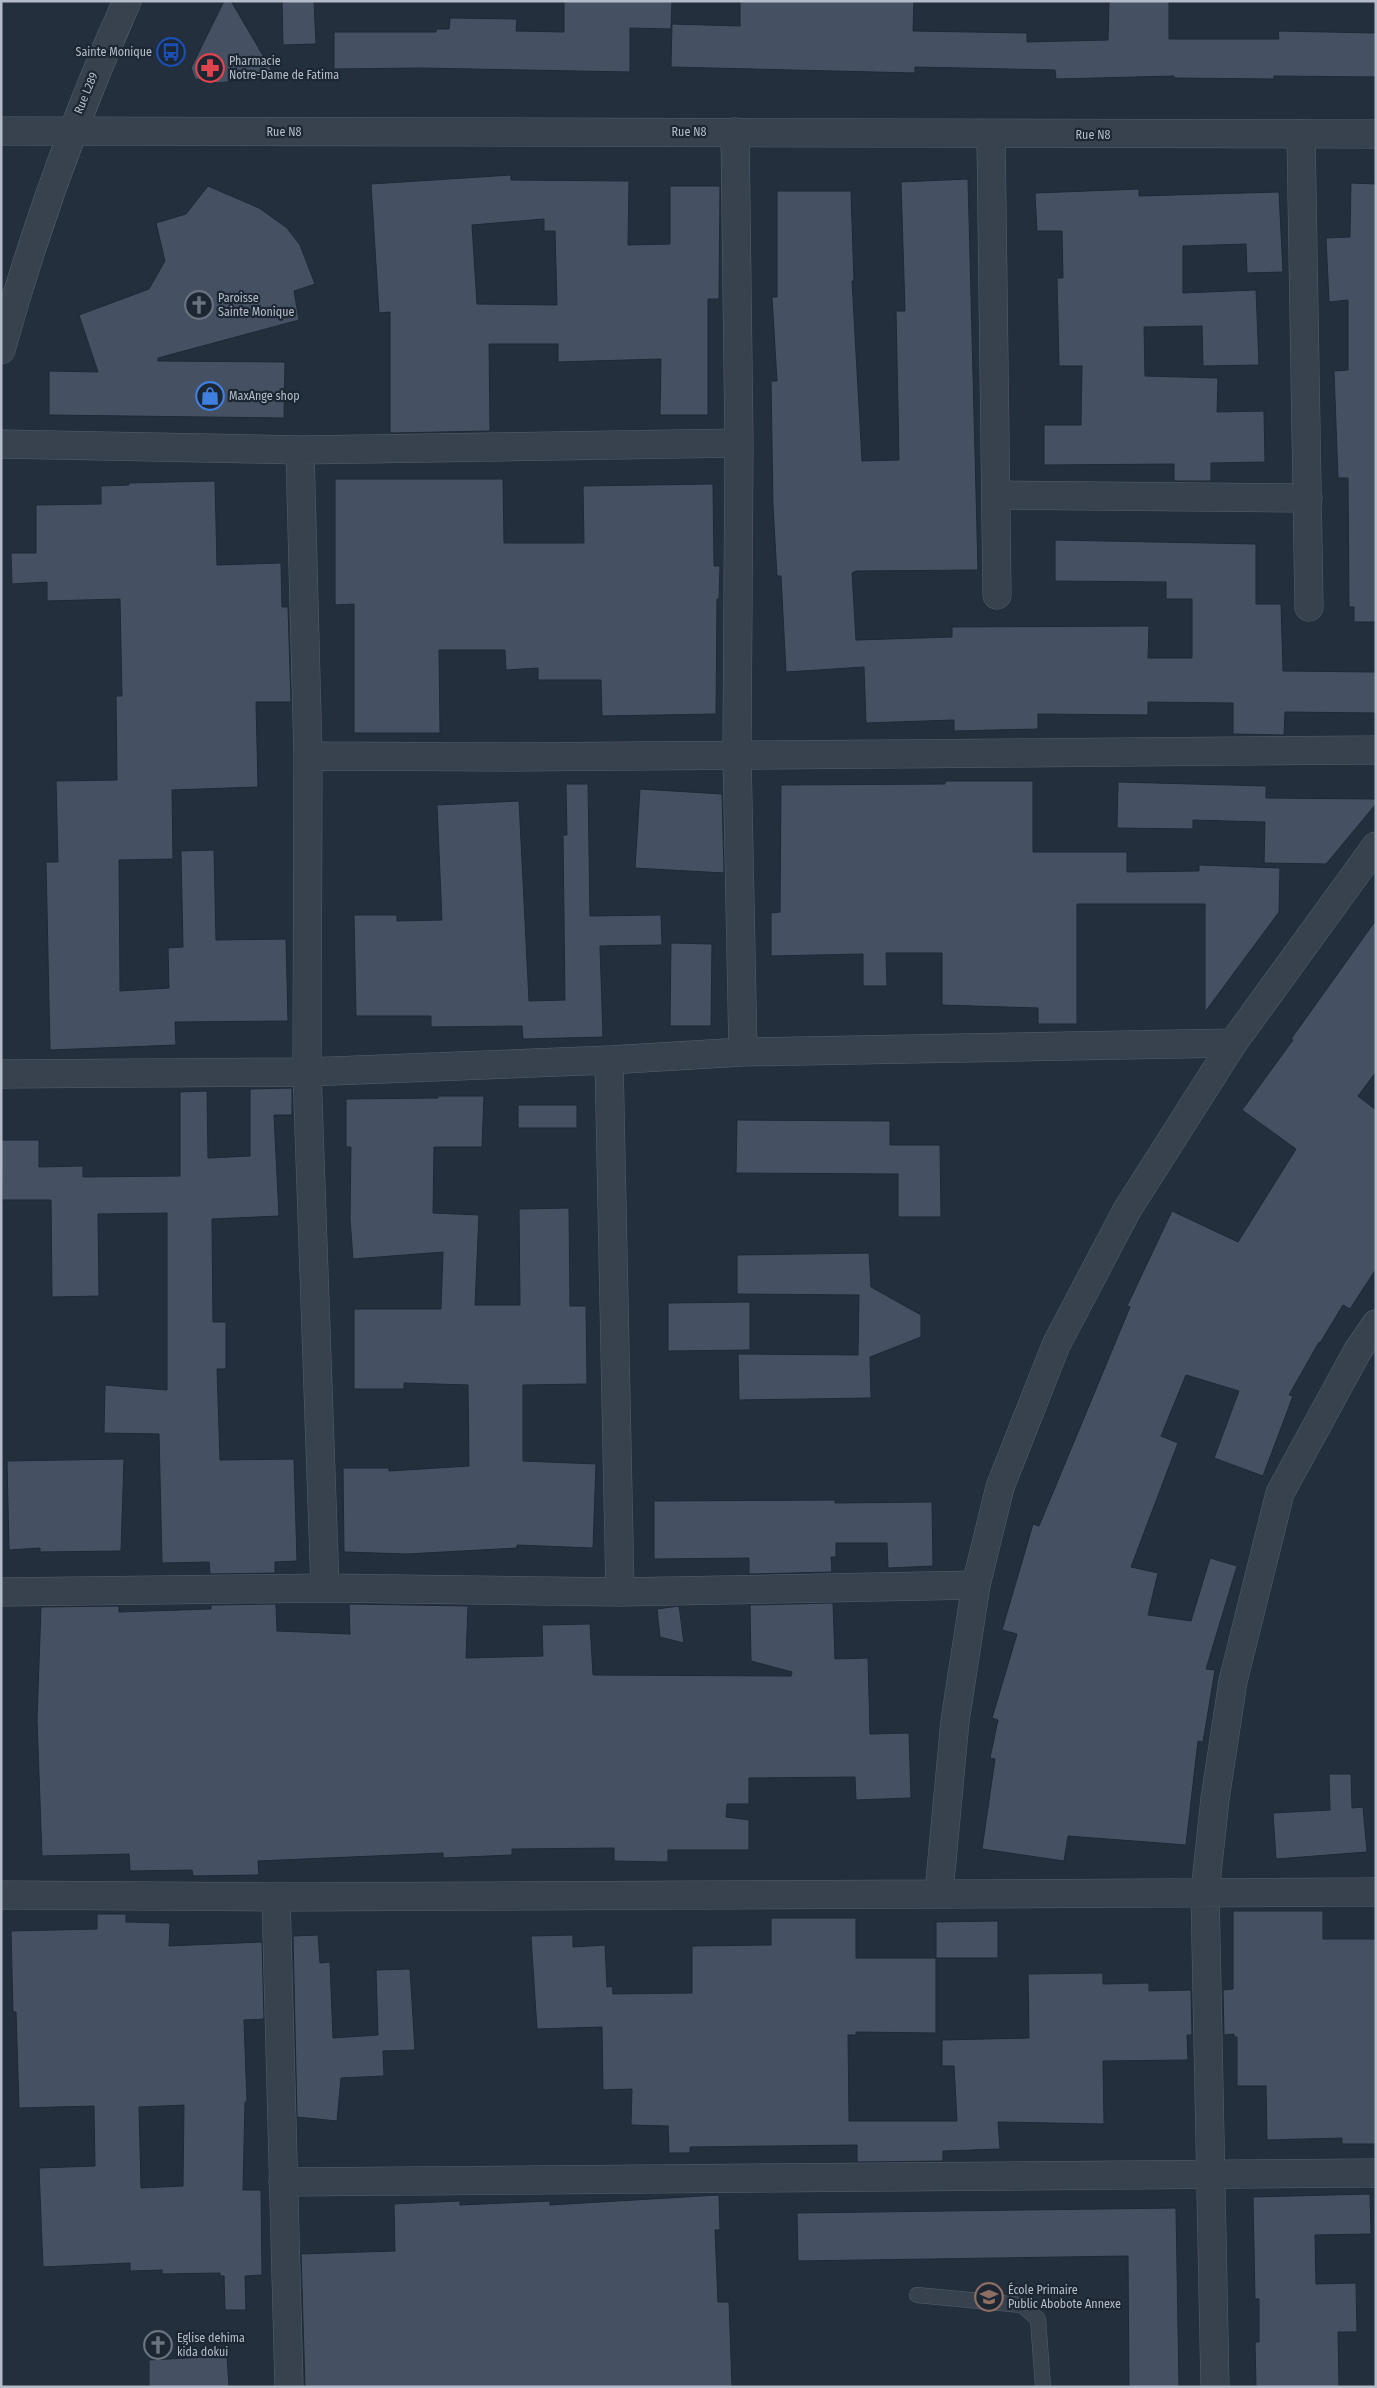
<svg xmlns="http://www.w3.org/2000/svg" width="1377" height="2388" font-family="'Fira Sans Condensed',sans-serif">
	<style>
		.building { fill: #455162; stroke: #1f2835; fill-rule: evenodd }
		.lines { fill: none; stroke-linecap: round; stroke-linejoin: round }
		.service-casing { stroke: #565f6c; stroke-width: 16 }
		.minor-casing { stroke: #565f6c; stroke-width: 29 }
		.tertiary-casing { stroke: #565f6c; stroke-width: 29 }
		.service { stroke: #38414e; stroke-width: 15 }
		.minor { stroke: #38414e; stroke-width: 28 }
		.tertiary { stroke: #38414e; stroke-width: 28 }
		.labels { text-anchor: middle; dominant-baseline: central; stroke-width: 4.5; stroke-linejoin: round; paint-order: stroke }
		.poi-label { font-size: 12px; fill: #b4bcc9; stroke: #1d2633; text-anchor: start }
		.street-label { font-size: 12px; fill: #b4bcc9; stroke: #1d2633 }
	</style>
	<rect width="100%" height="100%" fill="#242f3e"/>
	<path class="building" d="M 224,1 L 231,1 L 275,76 L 218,83 L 195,79 L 191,68 Z
		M 282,1 L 314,1 L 316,44 L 283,45 Z
		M 564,1 L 672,1 L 671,29 L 630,28 L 630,72 L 421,68 L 334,69 L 334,32 L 436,32 L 436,29 L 449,29 L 450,18 L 517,19 L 516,31 L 564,32 Z
		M 740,1 L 914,1 L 913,31 L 1027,33 L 1027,42 L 1108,40 L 1109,1 L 1169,1 L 1169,39 L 1279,39 L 1278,31 L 1376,33 L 1376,77 L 1274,76 L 1274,79 L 1174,78 L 1174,76 L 1056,79 L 1055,70 L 915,67 L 915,73 L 671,67 L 672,24 L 740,26 Z
		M 511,175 L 511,180 L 629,181 L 628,245 L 670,244 L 670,186 L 720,186 L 719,299 L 708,299 L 708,415 L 660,415 L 661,359 L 558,362 L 558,344 L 489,344 L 490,431 L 390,433 L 390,312 L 379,313 L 371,184 ZM 544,219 L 544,231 L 555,231 L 557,305 L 477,304 L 472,225 Z
		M 968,179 L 978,570 L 856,571 L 852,573 L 856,640 L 952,637 L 952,627 L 1149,626 L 1148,658 L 1192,658 L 1192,599 L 1166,599 L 1166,582 L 1055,581 L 1055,540 L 1256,544 L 1256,604 L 1281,604 L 1283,671 L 1376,672 L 1376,713 L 1285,712 L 1284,735 L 1233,734 L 1233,703 L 1148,702 L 1148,715 L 1038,714 L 1038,729 L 954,731 L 954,720 L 866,723 L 864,667 L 786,672 L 781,576 L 777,576 L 773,506 L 771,381 L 777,381 L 772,297 L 777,297 L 777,191 L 851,191 L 854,281 L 852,281 L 862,461 L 899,460 L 896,311 L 905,311 L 901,182 Z
		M 1351,183 L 1376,184 L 1376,622 L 1354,622 L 1354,607 L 1349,607 L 1348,478 L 1338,478 L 1334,371 L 1348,370 L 1348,300 L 1329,302 L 1326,238 L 1350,237 Z
		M 208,186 L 259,208 L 287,228 L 300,245 L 315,284 L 294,291 L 299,320 L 158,358 L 158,361 L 285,362 L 284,418 L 49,415 L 49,371 L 98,372 L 79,315 L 149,289 L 165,261 L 156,223 L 186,214 Z
		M 1139,189 L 1139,196 L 1279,192 L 1283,272 L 1247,273 L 1246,244 L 1183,246 L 1183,293 L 1256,290 L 1259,365 L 1203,366 L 1202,326 L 1144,327 L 1145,376 L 1218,378 L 1217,412 L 1264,411 L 1265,462 L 1211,463 L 1211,481 L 1174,481 L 1174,464 L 1044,465 L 1044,425 L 1081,425 L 1082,366 L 1059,366 L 1057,278 L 1063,278 L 1062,231 L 1037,231 L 1035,193 Z
		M 335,479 L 503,479 L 504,543 L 584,543 L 583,486 L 713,484 L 714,566 L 720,566 L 719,599 L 717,599 L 716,714 L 602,716 L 601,680 L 538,680 L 538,668 L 506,670 L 505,650 L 439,650 L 440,733 L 354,733 L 354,604 L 335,605 Z
		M 215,481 L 217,565 L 281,563 L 282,607 L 288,607 L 291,702 L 256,702 L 258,787 L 172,790 L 173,859 L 119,860 L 120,991 L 169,988 L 168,948 L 183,947 L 181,851 L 214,850 L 216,940 L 286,939 L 288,1021 L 175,1022 L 176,1045 L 50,1050 L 46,862 L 58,862 L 56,781 L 117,780 L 116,696 L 122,696 L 120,599 L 47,601 L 47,582 L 12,584 L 11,553 L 36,553 L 36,505 L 101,504 L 101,486 L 129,485 L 129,483 Z
		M 945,781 L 1033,781 L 1033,852 L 1127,852 L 1127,872 L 1199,871 L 1199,865 L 1280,868 L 1279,912 L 1205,1012 L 1205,904 L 1077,904 L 1077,1024 L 1038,1024 L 1038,1008 L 942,1005 L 942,953 L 886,953 L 887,986 L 863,986 L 863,954 L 771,956 L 771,913 L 780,912 L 781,785 L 945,784 Z
		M 1118,782 L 1266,786 L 1266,798 L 1376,799 L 1376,804 L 1326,864 L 1264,863 L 1265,822 L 1193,820 L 1193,829 L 1117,828 Z
		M 566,784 L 588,784 L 590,916 L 661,915 L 662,945 L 600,946 L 603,1037 L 523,1039 L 522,1026 L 431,1027 L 431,1016 L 356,1016 L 354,915 L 397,915 L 397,921 L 442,920 L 437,805 L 519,801 L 529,1001 L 565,1000 L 563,835 L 567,835 Z
		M 640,789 L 722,794 L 724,873 L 635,868 Z
		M 1376,920 L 1376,1072 L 1358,1096 L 1376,1110 L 1376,1269 L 1350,1309 L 1343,1305 L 1320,1343 L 1319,1342 L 1289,1395 L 1293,1396 L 1263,1476 L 1214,1458 L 1239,1391 L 1186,1375 L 1161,1436 L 1178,1443 L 1131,1567 L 1158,1573 L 1148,1615 L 1191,1621 L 1210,1558 L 1237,1566 L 1206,1669 L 1215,1670 L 1203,1742 L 1198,1741 L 1186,1845 L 1068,1836 L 1064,1861 L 982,1849 L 995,1759 L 990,1758 L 998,1720 L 992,1718 L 1017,1634 L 1002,1630 L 1033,1524 L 1039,1526 L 1130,1307 L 1127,1306 L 1172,1211 L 1238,1242 L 1296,1149 L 1242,1110 L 1293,1040 L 1291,1039 Z
		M 671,943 L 712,944 L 711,1026 L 670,1026 Z
		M 292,1088 L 292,1115 L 274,1115 L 279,1216 L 212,1219 L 213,1322 L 226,1322 L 226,1369 L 217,1369 L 220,1460 L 294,1459 L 297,1561 L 275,1562 L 275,1573 L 210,1574 L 209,1562 L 162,1563 L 159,1434 L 104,1433 L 105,1385 L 167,1390 L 167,1213 L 98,1214 L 99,1296 L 52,1297 L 51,1200 L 2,1200 L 1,1140 L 39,1140 L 39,1167 L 83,1166 L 83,1177 L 180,1176 L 180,1092 L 207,1091 L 208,1158 L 250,1156 L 250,1089 Z
		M 438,1096 L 484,1096 L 482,1147 L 434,1147 L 433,1213 L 479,1215 L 475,1305 L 520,1305 L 519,1209 L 569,1208 L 570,1306 L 586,1306 L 587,1384 L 523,1385 L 523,1461 L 596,1464 L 593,1548 L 517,1545 L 517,1548 L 407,1554 L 344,1552 L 343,1468 L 389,1468 L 389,1471 L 469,1466 L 468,1385 L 404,1383 L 404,1389 L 354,1389 L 354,1309 L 441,1309 L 443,1252 L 353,1259 L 350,1218 L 351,1147 L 346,1147 L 346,1099 L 438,1098 Z
		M 518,1105 L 577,1105 L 577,1128 L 518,1128 Z
		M 737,1120 L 890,1121 L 890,1145 L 940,1145 L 941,1217 L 898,1217 L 898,1174 L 736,1173 Z
		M 869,1253 L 871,1287 L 921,1315 L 921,1337 L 870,1357 L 871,1398 L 739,1400 L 738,1354 L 858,1355 L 859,1295 L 737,1294 L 737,1255 Z
		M 750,1302 L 750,1350 L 668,1351 L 668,1303 Z
		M 124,1459 L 121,1551 L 40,1552 L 40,1548 L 9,1550 L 7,1461 Z
		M 835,1500 L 835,1503 L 932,1502 L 933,1566 L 888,1568 L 887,1543 L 836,1543 L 836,1557 L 831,1557 L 832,1572 L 749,1574 L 749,1558 L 654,1559 L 654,1501 Z
		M 833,1603 L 835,1659 L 868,1658 L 870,1734 L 909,1733 L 911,1798 L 856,1800 L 855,1777 L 749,1778 L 749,1804 L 727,1804 L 726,1817 L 749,1820 L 749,1850 L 668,1850 L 668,1862 L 614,1861 L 614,1848 L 512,1849 L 512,1855 L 443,1858 L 443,1853 L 258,1861 L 259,1875 L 193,1876 L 192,1870 L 130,1871 L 129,1854 L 42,1856 L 37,1720 L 41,1607 L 119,1606 L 119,1612 L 211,1609 L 211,1605 L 276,1604 L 277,1631 L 350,1634 L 349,1604 L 468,1606 L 466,1658 L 543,1656 L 542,1625 L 590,1624 L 593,1675 L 791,1676 L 792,1672 L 751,1661 L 750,1605 Z
		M 679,1606 L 684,1643 L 660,1637 L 657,1609 Z
		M 1329,1774 L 1351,1774 L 1352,1808 L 1363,1807 L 1367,1852 L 1276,1859 L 1273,1813 L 1330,1810 Z
		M 1233,1911 L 1323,1911 L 1323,1939 L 1376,1939 L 1376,2144 L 1342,2144 L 1342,2138 L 1267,2140 L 1266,2086 L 1237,2086 L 1237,2037 L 1234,2037 L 1234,2034 L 1224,2035 L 1223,1990 L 1233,1989 Z
		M 97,1914 L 126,1914 L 126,1922 L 170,1923 L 169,1946 L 262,1942 L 264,2019 L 244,2020 L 247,2102 L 245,2102 L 243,2190 L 261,2190 L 262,2275 L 245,2276 L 246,2310 L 225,2310 L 224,2276 L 220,2276 L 220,2273 L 162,2274 L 162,2270 L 130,2271 L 130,2263 L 43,2267 L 39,2168 L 95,2166 L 94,2106 L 19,2108 L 16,2012 L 13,2012 L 11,1931 L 97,1929 ZM 184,2105 L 183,2186 L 141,2188 L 139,2107 Z
		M 771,1918 L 856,1918 L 856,1958 L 936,1958 L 936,2033 L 856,2032 L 856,2035 L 848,2035 L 849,2121 L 957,2121 L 954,2066 L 942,2066 L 942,2040 L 1029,2038 L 1028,1974 L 1103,1973 L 1103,1984 L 1149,1983 L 1149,1991 L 1191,1990 L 1192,2035 L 1187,2035 L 1188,2060 L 1103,2061 L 1104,2124 L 998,2122 L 1000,2149 L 943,2151 L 943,2161 L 857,2162 L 857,2145 L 690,2147 L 690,2153 L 669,2153 L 668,2126 L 631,2125 L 632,2089 L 603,2090 L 602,2027 L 537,2029 L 531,1936 L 573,1935 L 573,1947 L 605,1945 L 607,1987 L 612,1986 L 613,1994 L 692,1993 L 692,1946 L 771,1945 Z
		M 998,1921 L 998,1958 L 936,1958 L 936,1922 Z
		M 318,1935 L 320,1963 L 330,1962 L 333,2038 L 378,2035 L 376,1970 L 410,1969 L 415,2050 L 383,2051 L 384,2076 L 341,2078 L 337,2121 L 297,2117 L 293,1936 Z
		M 1370,2194 L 1371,2234 L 1315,2235 L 1316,2284 L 1356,2283 L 1357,2332 L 1338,2332 L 1339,2387 L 1256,2387 L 1255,2342 L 1259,2342 L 1259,2299 L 1255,2299 L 1253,2197 Z
		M 719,2195 L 720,2230 L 715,2230 L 718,2302 L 729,2302 L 732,2387 L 305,2387 L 301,2254 L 395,2251 L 394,2204 L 460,2201 L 460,2205 L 550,2201 L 550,2205 Z
		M 1176,2208 L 1179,2387 L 1129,2387 L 1128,2256 L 798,2261 L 797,2213 Z
		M 227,2356 L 229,2387 L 149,2387 L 149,2360 Z"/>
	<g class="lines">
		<defs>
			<path id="service" d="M 917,2295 L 1022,2305 L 1038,2319 L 1043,2387"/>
			<path id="minor" d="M 735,132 L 739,443 L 737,755 L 743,1052
				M 1301,134 L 1309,607
				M 991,135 L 997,595
				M 1,350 C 34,231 76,115 127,1
				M 1,444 L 300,450 L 739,443
				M 300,450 L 308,756 L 307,1072 L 325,1588
				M 996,495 L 1308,498
				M 308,756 L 513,757 L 1376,750
				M 609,1060 L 620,1592
				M 1,1074 L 307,1072 L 609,1060 L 743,1052 L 1233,1043
				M 1,1592 L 325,1588 L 620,1592 L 976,1585
				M 939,1892 L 955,1721 L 976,1585 L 1000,1487 L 1056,1345 L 1127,1210 L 1233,1043 L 1376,846
				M 1,1895 L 276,1897 L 1376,1892
				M 276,1897 L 289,2387
				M 283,2182 L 1376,2173
				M 1215,2387 L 1205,1892 L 1215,1799 L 1233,1681 L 1280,1493 L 1357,1352 L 1376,1324"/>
			<path id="tertiary" d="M 1,131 L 1376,134"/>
		</defs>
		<use href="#service" class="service-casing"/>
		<use href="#minor" class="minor-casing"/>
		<use href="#tertiary" class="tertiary-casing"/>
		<use href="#service" class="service"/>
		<use href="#minor" class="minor"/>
		<use href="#tertiary" class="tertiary"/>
	</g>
	<defs>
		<symbol id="bus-ring" viewBox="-11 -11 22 22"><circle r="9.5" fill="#1d2633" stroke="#1a4fb4" stroke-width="1.5"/><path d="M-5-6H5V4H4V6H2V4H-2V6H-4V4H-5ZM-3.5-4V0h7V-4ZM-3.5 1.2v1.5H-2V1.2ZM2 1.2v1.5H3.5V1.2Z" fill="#1a4fb4"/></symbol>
		<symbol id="pharmacy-ring" viewBox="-11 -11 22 22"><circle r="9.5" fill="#1d2633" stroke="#e0444e" stroke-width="1.5"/><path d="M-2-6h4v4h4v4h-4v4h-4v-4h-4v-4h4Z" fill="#e0444e"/></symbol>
		<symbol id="church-ring" viewBox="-11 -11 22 22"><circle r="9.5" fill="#1d2633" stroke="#6b7280" stroke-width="1.5"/><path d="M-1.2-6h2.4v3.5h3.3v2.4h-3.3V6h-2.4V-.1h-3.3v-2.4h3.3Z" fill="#6b7280"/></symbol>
		<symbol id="shop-ring" viewBox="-11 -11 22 22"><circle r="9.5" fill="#1d2633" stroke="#3f7fe0" stroke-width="1.5"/><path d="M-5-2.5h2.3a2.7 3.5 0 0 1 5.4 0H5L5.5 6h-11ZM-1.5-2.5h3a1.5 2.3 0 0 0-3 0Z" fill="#3f7fe0"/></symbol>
		<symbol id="school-ring" viewBox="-11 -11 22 22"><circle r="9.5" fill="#1d2633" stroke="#8d6e63" stroke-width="1.5"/><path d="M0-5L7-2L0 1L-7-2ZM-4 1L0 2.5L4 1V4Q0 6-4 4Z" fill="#8d6e63"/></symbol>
	</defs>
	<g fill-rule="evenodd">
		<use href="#bus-ring" x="155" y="36" width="32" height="32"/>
		<use href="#pharmacy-ring" x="194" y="52" width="32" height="32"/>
		<use href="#church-ring" x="183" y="289" width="32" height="32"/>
		<use href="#shop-ring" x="194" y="380" width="32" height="32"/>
		<use href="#school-ring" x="973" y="2281" width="32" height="32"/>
		<use href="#church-ring" x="142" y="2329" width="32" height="32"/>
	</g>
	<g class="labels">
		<g class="poi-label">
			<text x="152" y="52" text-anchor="end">Sainte Monique</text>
			<text x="229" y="61">Pharmacie<tspan x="229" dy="14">Notre-Dame de Fatima</tspan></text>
			<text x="218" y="298">Paroisse<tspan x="218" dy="14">Sainte Monique</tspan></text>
			<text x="229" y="396">MaxAnge shop</text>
			<text x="1008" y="2290">École Primaire<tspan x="1008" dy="14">Public Abobote Annexe</tspan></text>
			<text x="177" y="2338">Eglise dehima<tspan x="177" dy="14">kida dokui</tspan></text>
		</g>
		<g class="street-label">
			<text transform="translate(86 93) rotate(-68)">Rue L289</text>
			<text x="284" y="132">Rue N8</text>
			<text x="689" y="132">Rue N8</text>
			<text x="1093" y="135">Rue N8</text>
		</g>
	</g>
	<rect width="1377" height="2388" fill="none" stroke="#b4bcc9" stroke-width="5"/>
</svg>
